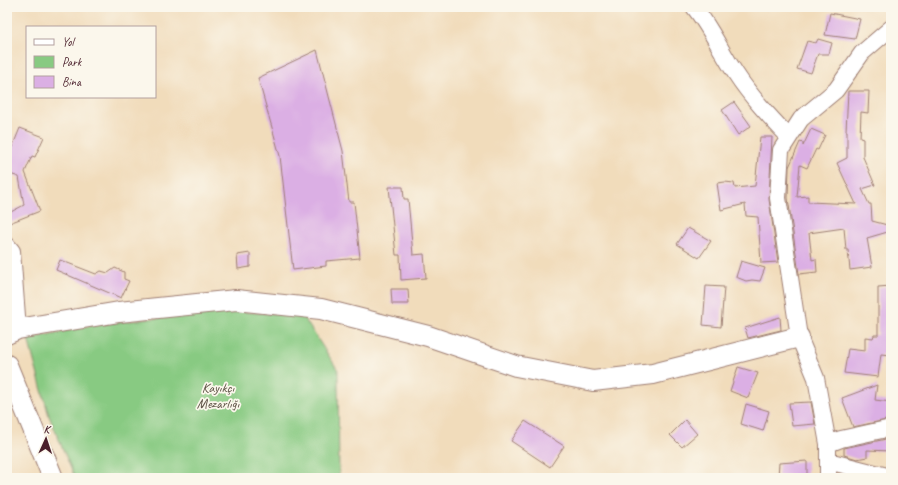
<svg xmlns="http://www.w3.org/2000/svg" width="898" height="485" font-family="Caveat,sans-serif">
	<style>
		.green { fill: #88ca82; stroke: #697456 }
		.building { fill: #dbafe4 }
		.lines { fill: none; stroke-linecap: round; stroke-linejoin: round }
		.minor-casing { stroke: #9e7e73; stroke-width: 18 }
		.tertiary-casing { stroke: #9e7e73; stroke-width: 22 }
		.minor { stroke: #fff; stroke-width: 16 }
		.tertiary { stroke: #fff; stroke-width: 20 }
		.labels { text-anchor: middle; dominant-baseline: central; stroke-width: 3.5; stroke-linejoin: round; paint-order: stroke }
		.park-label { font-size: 14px; fill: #5d5245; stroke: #fbf7ec }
	</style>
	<rect width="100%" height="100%" fill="#fbf7ec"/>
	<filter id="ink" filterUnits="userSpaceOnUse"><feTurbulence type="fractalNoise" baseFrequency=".025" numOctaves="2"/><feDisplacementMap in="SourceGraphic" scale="8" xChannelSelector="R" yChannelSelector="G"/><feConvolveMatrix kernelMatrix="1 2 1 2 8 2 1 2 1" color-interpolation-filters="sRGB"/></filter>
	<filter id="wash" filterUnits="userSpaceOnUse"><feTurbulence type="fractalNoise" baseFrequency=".012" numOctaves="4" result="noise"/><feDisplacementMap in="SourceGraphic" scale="16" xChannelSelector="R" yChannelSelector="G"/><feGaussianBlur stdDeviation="0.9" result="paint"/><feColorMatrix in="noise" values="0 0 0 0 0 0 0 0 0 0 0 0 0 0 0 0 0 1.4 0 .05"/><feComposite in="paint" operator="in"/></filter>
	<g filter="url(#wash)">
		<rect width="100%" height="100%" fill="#f1dcbb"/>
		<path class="green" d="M 222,311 L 302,315 L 338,370 L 339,478 L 75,478 L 49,416 L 28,339 L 93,325 Z"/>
		<g id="blocks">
			<path class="building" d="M 830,13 L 860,19 L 855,39 L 825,35 Z
				M 818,39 L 832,43 L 829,54 L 818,54 L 811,73 L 797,69 L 807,41 L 816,43 Z
				M 317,50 L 343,151 L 349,202 L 354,202 L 360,258 L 326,261 L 326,266 L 293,270 L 280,156 L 258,78 Z
				M 848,91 L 869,91 L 868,113 L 861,112 L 860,138 L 863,139 L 863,157 L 875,185 L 862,189 L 869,204 L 871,204 L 872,221 L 891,226 L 891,231 L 867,238 L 872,267 L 850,270 L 848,250 L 846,250 L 844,228 L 809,233 L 812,260 L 816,259 L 817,272 L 799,274 L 788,198 L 789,167 L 800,142 L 803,143 L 803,146 L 811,129 L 825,135 L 818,150 L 816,149 L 807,168 L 800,165 L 797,197 L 808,196 L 808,202 L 856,204 L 837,163 L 847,158 L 847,131 L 846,131 Z
				M 734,102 L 751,126 L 738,135 L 722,110 Z
				M 20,128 L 44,137 L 35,157 L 32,156 L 25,172 L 40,211 L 7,224 L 7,214 L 24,205 L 19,177 L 7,173 L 7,160 Z
				M 760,137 L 772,137 L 769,199 L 778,262 L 761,263 L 758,217 L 746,216 L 745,204 L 721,210 L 717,183 L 725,182 L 734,183 L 735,188 L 755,186 Z
				M 389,187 L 403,187 L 404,199 L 408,199 L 413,255 L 424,254 L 426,278 L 401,280 L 400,255 L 396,255 Z
				M 688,228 L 711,241 L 699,258 L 677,244 Z
				M 250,253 L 250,267 L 238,269 L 237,255 Z
				M 60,260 L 96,274 L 101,271 L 108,273 L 115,268 L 124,272 L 124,279 L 129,281 L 121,298 L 56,270 Z
				M 741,261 L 765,268 L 760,281 L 752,280 L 746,281 L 736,277 Z
				M 706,286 L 724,287 L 721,327 L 703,325 Z
				M 891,286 L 891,355 L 881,354 L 878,377 L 844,373 L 848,349 L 865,351 L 865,337 L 873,338 L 874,335 L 878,335 L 878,287 Z
				M 391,289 L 408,289 L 409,304 L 392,304 Z
				M 780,317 L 781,330 L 748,338 L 745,328 Z
				M 738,367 L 758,373 L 748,398 L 730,391 Z
				M 877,385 L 875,400 L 891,402 L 891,419 L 853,427 L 842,398 Z
				M 811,402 L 815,424 L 792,426 L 789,403 Z
				M 746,404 L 769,411 L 763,431 L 741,424 Z
				M 685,420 L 697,434 L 682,447 L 670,435 Z
				M 525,421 L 564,446 L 550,467 L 511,441 Z
				M 891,438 L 891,451 L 867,450 L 867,457 L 857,459 L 844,455 L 844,448 Z
				M 807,461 L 807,475 L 778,476 L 779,463 Z"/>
		</g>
	</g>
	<g filter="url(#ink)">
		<use href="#blocks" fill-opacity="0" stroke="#9e7e73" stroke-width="1"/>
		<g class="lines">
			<defs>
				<path id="minor" d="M 694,7 C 711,28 721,52 736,74 C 751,97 770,117 789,137
					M 7,245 L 12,251 L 18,329
					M 828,444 L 841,439 L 891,428
					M 828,461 L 891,477
					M 828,478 L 828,444 L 816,378 L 799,337 L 778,198 L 781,150 L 801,119 L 836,90 L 862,53 L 891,28"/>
				<path id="tertiary" d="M 7,334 L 18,329 L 119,312 L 236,300 L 321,309 L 428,336 L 516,366 L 593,381 L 653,374 L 799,337
					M 7,365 L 53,478"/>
			</defs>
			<use href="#minor" class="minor-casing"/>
			<use href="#tertiary" class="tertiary-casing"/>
			<use href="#minor" class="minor"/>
			<use href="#tertiary" class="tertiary"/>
		</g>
	</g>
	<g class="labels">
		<g class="park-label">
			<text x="218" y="387">Kayıkçı<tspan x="218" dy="16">Mezarlığı</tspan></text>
		</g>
	</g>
	<rect width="898" height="485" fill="none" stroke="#fbf7ec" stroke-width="24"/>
	<rect x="26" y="26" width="130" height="72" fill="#fbf7ec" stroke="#b4a19f"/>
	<rect x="34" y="39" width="20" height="6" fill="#ffffff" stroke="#b4a19f"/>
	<text x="62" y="46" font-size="12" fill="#4a1f2b">Yol</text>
	<rect x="34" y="56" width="20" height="12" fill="#88ca82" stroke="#b4a19f"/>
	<text x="62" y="66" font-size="12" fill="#4a1f2b">Park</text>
	<rect x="34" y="76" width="20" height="12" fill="#dbafe4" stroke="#b4a19f"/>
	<text x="62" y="86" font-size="12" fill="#4a1f2b">Bina</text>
	<g transform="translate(46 439) rotate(3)" stroke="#fbf7ec" stroke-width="3" paint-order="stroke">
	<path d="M0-3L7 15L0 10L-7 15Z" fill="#4a1f2b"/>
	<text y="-6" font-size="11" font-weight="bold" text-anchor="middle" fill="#4a1f2b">K</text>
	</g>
</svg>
